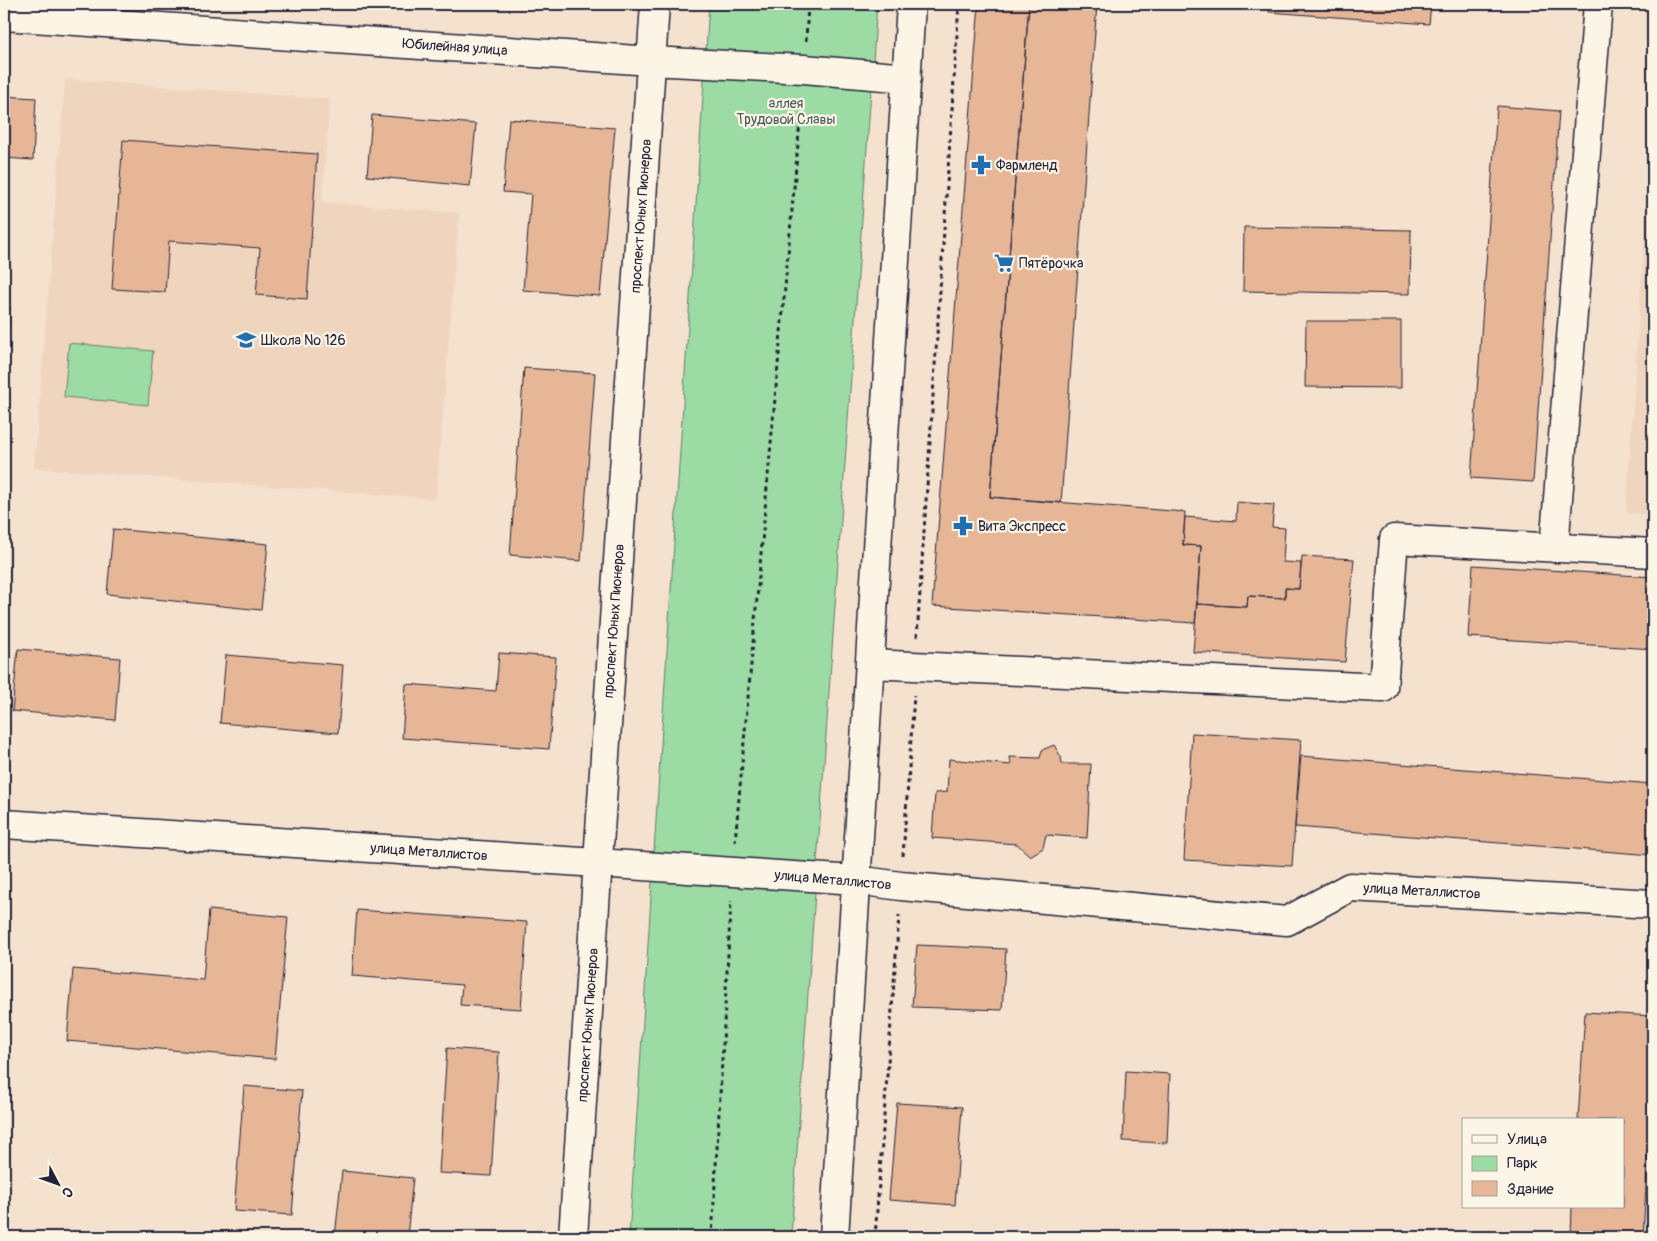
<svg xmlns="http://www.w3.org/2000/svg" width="1657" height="1241" font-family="Pangolin,sans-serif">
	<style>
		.built { fill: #f0d5be }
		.green { fill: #9ddba4; stroke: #607e70 }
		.building { fill: #e6b697; stroke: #22223b }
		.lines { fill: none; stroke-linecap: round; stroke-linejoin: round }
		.minor-casing { stroke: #22223b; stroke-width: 31 }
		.path { stroke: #22223b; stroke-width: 3; stroke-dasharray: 4 4; stroke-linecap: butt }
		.minor { stroke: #fcf5e5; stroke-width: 28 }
		.labels { text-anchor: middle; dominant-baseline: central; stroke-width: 4.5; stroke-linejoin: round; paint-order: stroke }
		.street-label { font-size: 14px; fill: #22223b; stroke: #fcf5e5 }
		.park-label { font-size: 14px; fill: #475a5a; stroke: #fcf5e5 }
		.poi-label { font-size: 14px; fill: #22223b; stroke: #fcf5e5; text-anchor: start }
	</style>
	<rect width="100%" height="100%" fill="#f5e2ce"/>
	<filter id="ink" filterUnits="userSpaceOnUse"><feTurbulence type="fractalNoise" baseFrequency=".02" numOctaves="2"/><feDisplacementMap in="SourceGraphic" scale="10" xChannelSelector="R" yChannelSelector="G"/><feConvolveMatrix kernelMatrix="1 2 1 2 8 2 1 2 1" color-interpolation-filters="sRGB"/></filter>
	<g filter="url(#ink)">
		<path class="built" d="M 65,79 L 330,99 L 322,202 L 459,213 L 436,499 L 34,468 Z
			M 1653,103 L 1653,515 L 1626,513 Z"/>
		<path class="green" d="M 709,4 L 877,4 L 791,1237 L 629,1237 Z
			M 69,343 L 153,351 L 148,405 L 64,397 Z"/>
		<path class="building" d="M 571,4 L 633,4 L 633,8 Z
			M 979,4 L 1029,4 L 990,497 L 1185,512 L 1183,545 L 1201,546 L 1195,623 L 932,606 Z
			M 1029,4 L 1097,4 L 1061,503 L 990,497 Z
			M 1269,4 L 1431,4 L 1429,24 L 1269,12 Z
			M 4,96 L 36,98 L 33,160 L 4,158 Z
			M 1497,106 L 1559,111 L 1533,482 L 1471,478 Z
			M 372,115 L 476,124 L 470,186 L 367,176 Z
			M 509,119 L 615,128 L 600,296 L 523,290 L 531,194 L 503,192 Z
			M 123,140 L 317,154 L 307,299 L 256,295 L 260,248 L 169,241 L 165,292 L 112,289 Z
			M 1244,227 L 1411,230 L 1410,294 L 1243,291 Z
			M 4,306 L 10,307 L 4,381 Z
			M 1306,321 L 1401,321 L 1401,388 L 1305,387 Z
			M 524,368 L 595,373 L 581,561 L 510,555 Z
			M 1237,502 L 1274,505 L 1272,527 L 1285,528 L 1283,562 L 1301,563 L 1299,589 L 1285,588 L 1285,598 L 1248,596 L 1247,607 L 1197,604 L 1201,546 L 1183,545 L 1185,517 L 1236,521 Z
			M 113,529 L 268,544 L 261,610 L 107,594 Z
			M 1302,556 L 1354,559 L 1345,662 L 1193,652 L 1197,604 L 1247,607 L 1248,596 L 1285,598 L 1285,588 L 1299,589 Z
			M 1473,565 L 1653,577 L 1653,649 L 1468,637 Z
			M 18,649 L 120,658 L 115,720 L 12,711 Z
			M 499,653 L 556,657 L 549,749 L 402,738 L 406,684 L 496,691 Z
			M 226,655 L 343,665 L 338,733 L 220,723 Z
			M 1192,733 L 1301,740 L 1292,866 L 1184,860 Z
			M 1054,745 L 1061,757 L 1062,764 L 1091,764 L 1087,838 L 1046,835 L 1043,848 L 1030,856 L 1017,844 L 932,838 L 935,793 L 947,792 L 949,759 L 1011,765 L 1010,757 L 1040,758 L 1042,750 Z
			M 1301,756 L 1653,784 L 1653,855 L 1295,827 Z
			M 209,910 L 288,917 L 275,1059 L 67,1041 L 73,969 L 203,980 Z
			M 357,910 L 527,922 L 521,1009 L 460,1005 L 462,985 L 352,976 Z
			M 917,945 L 1006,949 L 1002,1010 L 912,1007 Z
			M 1585,1012 L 1653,1016 L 1653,1065 L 1643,1237 L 1571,1237 L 1572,1207 L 1623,1207 L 1623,1120 L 1578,1120 Z
			M 447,1048 L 499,1052 L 491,1176 L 439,1173 Z
			M 1126,1071 L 1170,1074 L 1167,1143 L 1123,1141 Z
			M 244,1086 L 302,1091 L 292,1215 L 234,1211 Z
			M 897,1103 L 962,1107 L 955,1205 L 889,1200 Z
			M 342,1171 L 413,1178 L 407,1237 L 335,1237 Z"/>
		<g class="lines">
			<defs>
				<path id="minor" d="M 4,16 L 651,61 L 804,69 L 907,78
					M 1554,548 L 1598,4
					M 870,664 L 1383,688 L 1394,539 L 1653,553
					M 4,824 L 856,880 L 901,886 L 1287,921 L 1350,887 L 1653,904
					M 573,1237 L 655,4
					M 834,1237 L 911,4"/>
			</defs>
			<use href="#minor" class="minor-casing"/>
			<path class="path" d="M 806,41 L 808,4
				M 917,637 L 959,4
				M 735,842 L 802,99
				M 903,856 L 914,695
				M 712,1237 L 731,901
				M 875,1237 L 899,915"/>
			<use href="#minor" class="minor"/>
		</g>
	</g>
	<defs>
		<symbol id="pharmacy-bare" viewBox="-9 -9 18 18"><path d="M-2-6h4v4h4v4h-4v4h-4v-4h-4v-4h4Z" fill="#1f6fb2" stroke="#fcf5e5" stroke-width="2.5" paint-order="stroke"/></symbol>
		<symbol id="supermarket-bare" viewBox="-9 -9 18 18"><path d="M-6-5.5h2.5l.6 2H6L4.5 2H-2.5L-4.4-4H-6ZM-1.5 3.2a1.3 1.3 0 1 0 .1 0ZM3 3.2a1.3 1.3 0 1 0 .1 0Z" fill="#1f6fb2" stroke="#fcf5e5" stroke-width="2.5" paint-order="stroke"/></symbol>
		<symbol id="school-bare" viewBox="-9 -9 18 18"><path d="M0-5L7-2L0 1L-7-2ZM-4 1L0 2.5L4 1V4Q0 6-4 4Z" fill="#1f6fb2" stroke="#fcf5e5" stroke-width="2.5" paint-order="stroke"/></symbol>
	</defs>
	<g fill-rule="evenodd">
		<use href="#pharmacy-bare" x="967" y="151" width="28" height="28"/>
		<use href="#supermarket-bare" x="990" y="249" width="28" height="28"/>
		<use href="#school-bare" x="232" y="326" width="28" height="28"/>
		<use href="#pharmacy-bare" x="949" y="512" width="28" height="28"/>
	</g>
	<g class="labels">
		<g class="street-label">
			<text transform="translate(455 47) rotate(4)">Юбилейная улица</text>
			<text transform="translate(641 216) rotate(-86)">проспект Юных Пионеров</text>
			<text transform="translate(614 621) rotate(-86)">проспект Юных Пионеров</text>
			<text transform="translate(429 852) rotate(4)">улица Металлистов</text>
			<text transform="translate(833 880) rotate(5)">улица Металлистов</text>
			<text transform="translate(1422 891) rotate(3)">улица Металлистов</text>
			<text transform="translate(588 1025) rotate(-86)">проспект Юных Пионеров</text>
		</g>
		<g class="park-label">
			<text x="786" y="103">аллея<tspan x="786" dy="16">Трудовой Славы</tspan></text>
		</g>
		<g class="poi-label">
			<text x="996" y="165">Фармленд</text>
			<text x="1019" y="263">Пятёрочка</text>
			<text x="261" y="340">Школа № 126</text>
			<text x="978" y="526">Вита Экспресс</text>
		</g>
	</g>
	<rect width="1657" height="1241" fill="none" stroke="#fcf5e5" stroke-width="20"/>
	<rect x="10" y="10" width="1637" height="1221" fill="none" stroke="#22223b" stroke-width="2" filter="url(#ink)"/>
	<rect x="1462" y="1118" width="162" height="90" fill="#fcf5e5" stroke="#a5a1a1"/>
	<rect x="1472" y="1135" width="25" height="8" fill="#fcf5e5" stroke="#a5a1a1"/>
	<text x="1507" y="1144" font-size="15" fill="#22223b">Улица</text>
	<rect x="1472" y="1156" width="25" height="15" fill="#9ddba4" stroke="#a5a1a1"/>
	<text x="1507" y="1168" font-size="15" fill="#22223b">Парк</text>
	<rect x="1472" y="1181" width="25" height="15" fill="#e6b697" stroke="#a5a1a1"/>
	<text x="1507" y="1194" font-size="15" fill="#22223b">Здание</text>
	<g transform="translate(58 1184) rotate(131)" stroke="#fcf5e5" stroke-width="4" paint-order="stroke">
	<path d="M0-4L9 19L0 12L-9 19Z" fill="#22223b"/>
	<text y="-8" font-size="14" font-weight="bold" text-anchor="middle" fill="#22223b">С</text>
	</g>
</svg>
